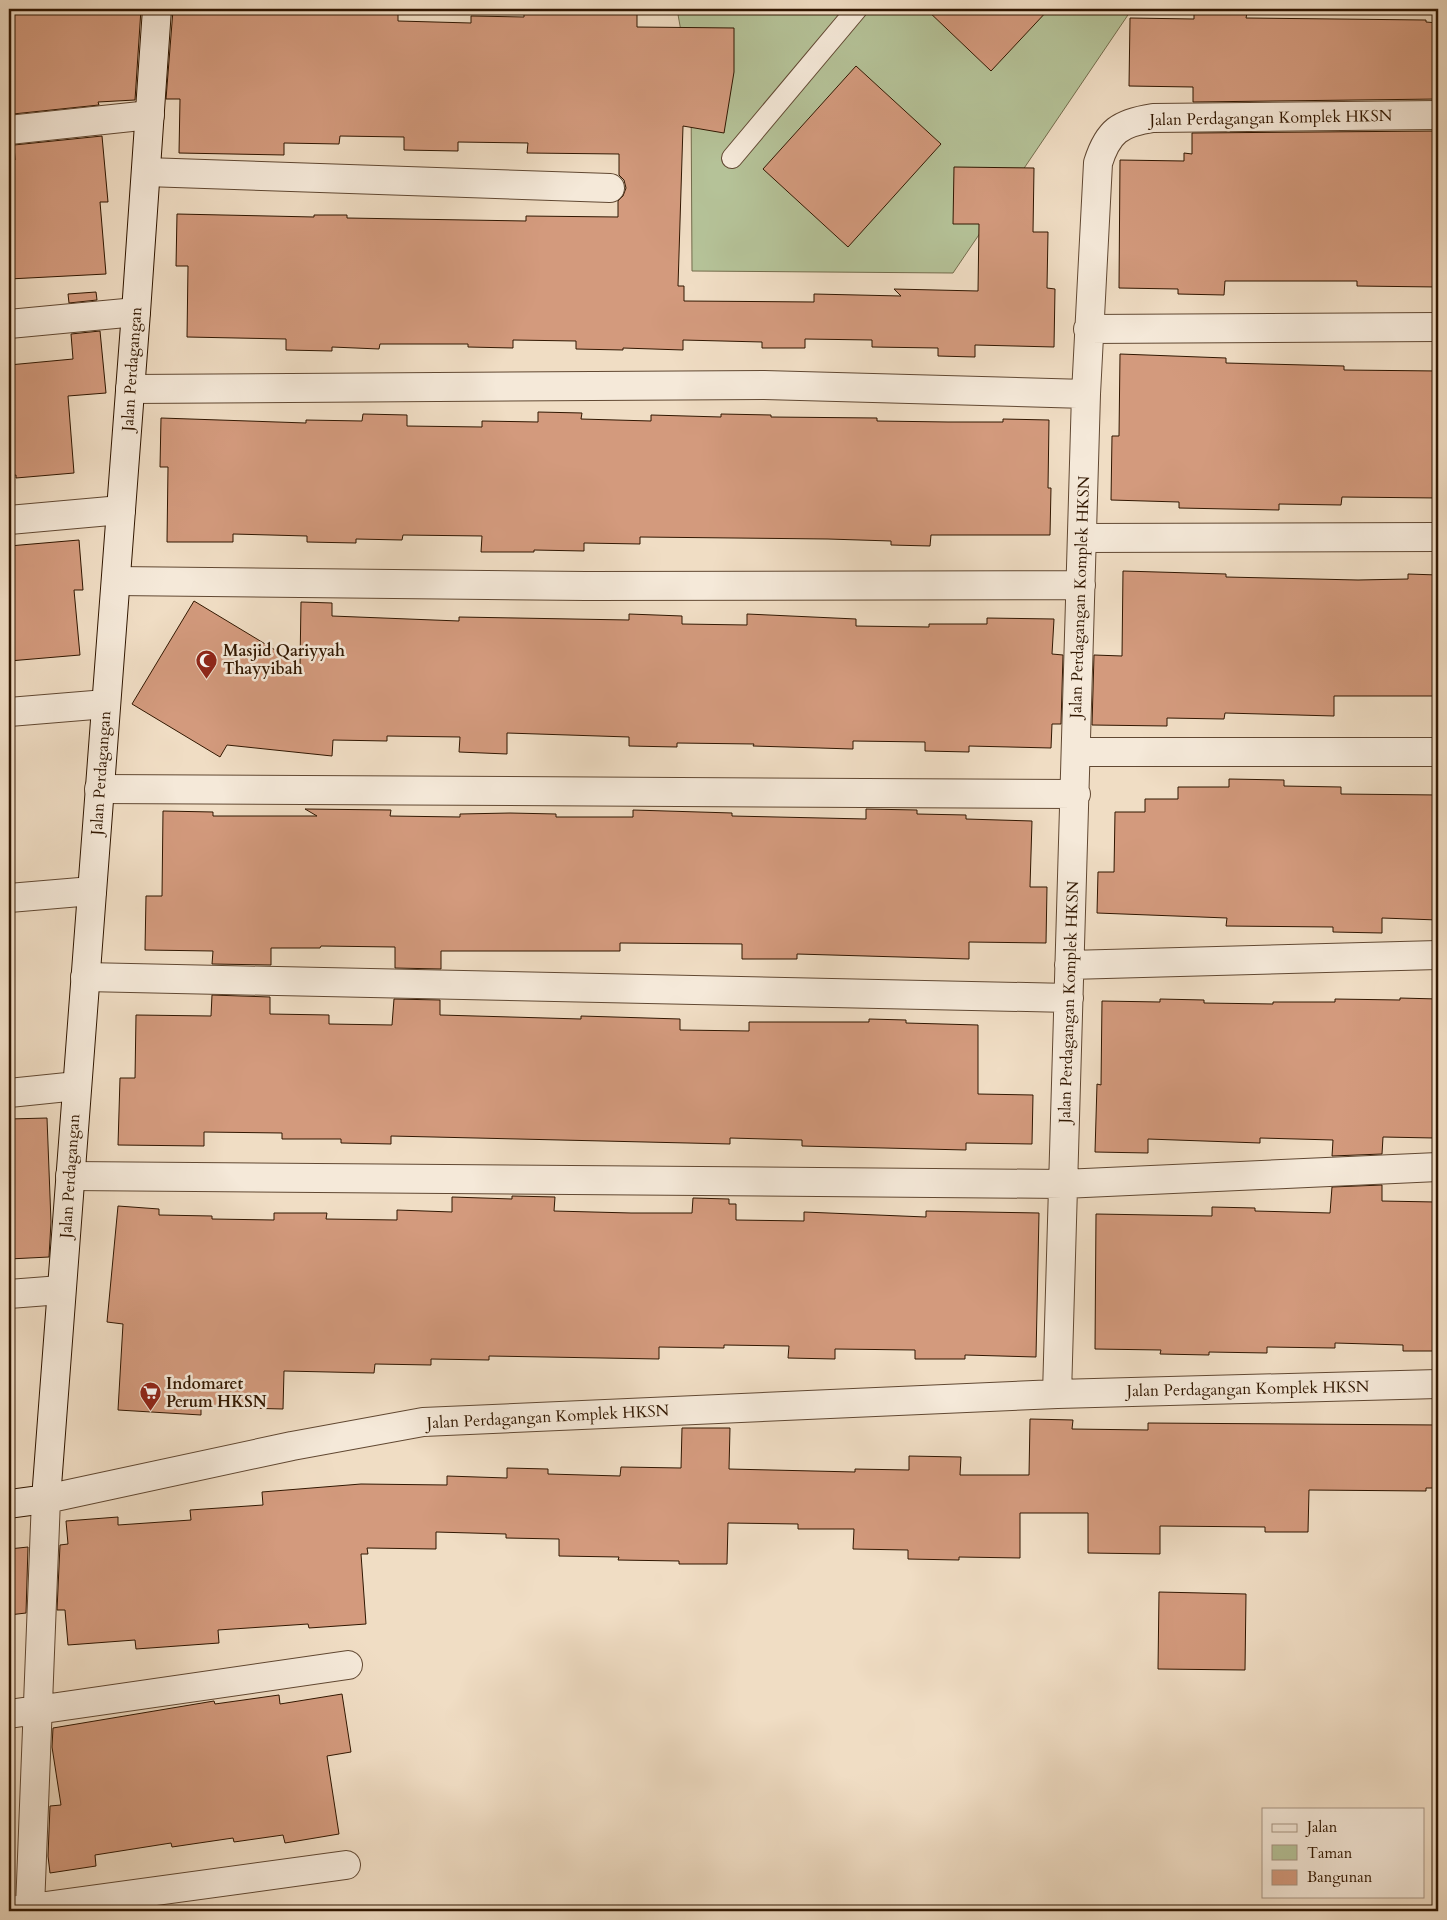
<svg xmlns="http://www.w3.org/2000/svg" width="1447" height="1920" font-family="Cardo,serif">
	<style>
		.green { fill: #b5c298; stroke: #736c4c }
		.building { fill: #d39a7d; stroke: #311701 }
		.lines { fill: none; stroke-linecap: round; stroke-linejoin: round }
		.lane-casing { stroke: #614832; stroke-width: 22 }
		.street-casing { stroke: #614832; stroke-width: 30 }
		.secondary-casing { stroke: #311701; stroke-width: 30 }
		.lane { stroke: #f5e9d9; stroke-width: 20 }
		.street { stroke: #f5e9d9; stroke-width: 28 }
		.secondary { stroke: #f5e9d9; stroke-width: 28 }
		.labels { text-anchor: middle; dominant-baseline: central; stroke-width: 5; stroke-linejoin: round; paint-order: stroke }
		.street-label { font-size: 16px; fill: #311701; stroke: #f5e9d9 }
		.poi-label { font-size: 16px; font-weight: bold; fill: #311701; stroke: #f5e9d9; text-anchor: start }
	</style>
	<rect width="100%" height="100%" fill="#f0ddc4"/>
	<filter id="stains"><feTurbulence type="fractalNoise" baseFrequency=".004" numOctaves="4"/><feColorMatrix values="0 0 0 0 .2 0 0 0 0 .09 0 0 0 0 .02 0 0 0 .5 -.17"/></filter>
	<radialGradient id="worn" r=".72"><stop offset=".6" stop-color="#630" stop-opacity="0"/><stop offset="1" stop-color="#630" stop-opacity=".3"/></radialGradient>
	<path class="green" d="M 677,9 L 1132,9 L 953,273 L 692,271 L 691,87 Z"/>
	<path class="building" d="M 9,9 L 141,9 L 135,100 L 98,102 L 99,105 L 13,114 Z
		M 342,9 L 398,9 L 398,21 L 471,23 L 471,16 L 524,17 L 524,9 L 637,11 L 637,27 L 734,28 L 734,72 L 724,133 L 683,126 L 678,286 L 684,286 L 684,301 L 814,302 L 814,294 L 901,296 L 894,289 L 978,291 L 979,224 L 953,224 L 954,167 L 1034,168 L 1033,232 L 1048,232 L 1047,288 L 1055,289 L 1054,347 L 975,345 L 975,357 L 938,356 L 938,348 L 872,347 L 872,340 L 805,339 L 805,348 L 762,348 L 762,342 L 683,340 L 683,350 L 623,348 L 623,350 L 576,349 L 576,341 L 513,340 L 513,348 L 468,347 L 468,344 L 380,344 L 379,349 L 332,347 L 332,351 L 286,350 L 286,339 L 187,337 L 188,266 L 176,266 L 177,214 L 314,217 L 314,215 L 347,215 L 347,218 L 467,220 L 526,221 L 526,216 L 618,217 L 618,201 L 623,196 L 626,188 L 624,180 L 619,175 L 619,154 L 527,153 L 528,143 L 458,142 L 458,151 L 404,150 L 404,137 L 340,136 L 339,144 L 284,143 L 284,155 L 179,153 L 180,99 L 166,99 L 173,10 L 342,14 Z
		M 926,9 L 1049,9 L 991,71 Z
		M 1194,12 L 1247,13 L 1246,18 L 1426,20 L 1426,22 L 1438,23 L 1438,99 L 1193,102 L 1193,87 L 1129,86 L 1130,18 L 1194,19 Z
		M 856,66 L 941,144 L 848,247 L 763,169 Z
		M 1438,131 L 1438,287 L 1357,286 L 1357,281 L 1225,281 L 1224,295 L 1178,294 L 1178,289 L 1119,288 L 1120,160 L 1184,161 L 1184,153 L 1192,154 L 1192,133 Z
		M 102,136 L 108,202 L 100,202 L 106,274 L 9,279 L 9,160 L 15,160 L 14,145 Z
		M 96,292 L 97,300 L 69,303 L 68,294 Z
		M 100,331 L 106,393 L 68,396 L 74,473 L 16,478 L 16,475 L 9,476 L 9,365 L 73,359 L 71,334 Z
		M 1120,354 L 1226,358 L 1226,363 L 1344,366 L 1344,370 L 1438,371 L 1438,498 L 1342,497 L 1341,505 L 1279,504 L 1279,510 L 1179,508 L 1179,502 L 1111,500 L 1112,436 L 1119,436 Z
		M 538,412 L 582,413 L 581,419 L 651,421 L 651,415 L 721,417 L 721,414 L 771,415 L 771,417 L 877,418 L 877,421 L 948,422 L 1003,422 L 1003,419 L 1049,420 L 1048,488 L 1051,488 L 1050,535 L 931,535 L 930,546 L 891,545 L 891,541 L 828,539 L 640,537 L 640,544 L 584,543 L 584,551 L 534,550 L 534,552 L 481,552 L 482,536 L 403,535 L 402,540 L 356,539 L 356,543 L 307,542 L 307,536 L 233,534 L 233,542 L 167,542 L 168,467 L 160,467 L 161,418 L 306,423 L 306,420 L 362,421 L 363,414 L 407,415 L 407,426 L 482,427 L 482,421 L 538,422 Z
		M 79,540 L 83,590 L 74,590 L 80,655 L 9,661 L 9,546 Z
		M 1123,571 L 1226,574 L 1226,577 L 1358,580 L 1408,579 L 1408,574 L 1438,575 L 1438,696 L 1334,696 L 1334,716 L 1225,713 L 1224,719 L 1167,718 L 1167,726 L 1092,725 L 1094,655 L 1122,656 Z
		M 194,601 L 300,665 L 301,602 L 332,603 L 332,616 L 459,621 L 459,617 L 629,620 L 629,614 L 682,616 L 682,624 L 747,625 L 747,614 L 856,619 L 856,626 L 929,627 L 929,624 L 987,624 L 987,618 L 1054,619 L 1052,654 L 1063,655 L 1061,724 L 1052,724 L 1051,748 L 969,746 L 969,752 L 925,751 L 925,742 L 853,741 L 853,749 L 753,746 L 754,744 L 677,743 L 677,747 L 629,746 L 629,737 L 507,733 L 507,754 L 459,752 L 460,737 L 387,736 L 387,741 L 333,740 L 332,756 L 227,745 L 220,757 L 132,704 Z
		M 1229,779 L 1284,780 L 1284,786 L 1341,787 L 1341,794 L 1438,795 L 1438,920 L 1382,918 L 1382,933 L 1333,932 L 1333,927 L 1226,926 L 1227,918 L 1097,913 L 1098,872 L 1114,872 L 1115,812 L 1145,812 L 1145,799 L 1178,799 L 1178,787 L 1229,787 Z
		M 305,809 L 391,810 L 390,816 L 460,817 L 460,814 L 510,813 L 556,814 L 556,817 L 633,817 L 633,810 L 732,813 L 732,816 L 866,819 L 866,809 L 917,810 L 917,814 L 966,815 L 966,819 L 1032,821 L 1030,887 L 1047,887 L 1046,943 L 969,942 L 969,959 L 797,954 L 797,959 L 742,959 L 742,944 L 620,943 L 620,951 L 441,951 L 441,969 L 395,968 L 395,947 L 321,946 L 320,948 L 271,948 L 271,965 L 212,964 L 213,951 L 145,950 L 146,896 L 162,896 L 163,811 L 213,812 L 213,816 L 317,816 Z
		M 212,995 L 270,997 L 270,1014 L 329,1015 L 329,1024 L 392,1025 L 394,999 L 440,1000 L 440,1015 L 581,1019 L 581,1016 L 680,1019 L 680,1030 L 749,1031 L 749,1022 L 869,1022 L 869,1019 L 906,1020 L 906,1023 L 978,1025 L 978,1094 L 1033,1095 L 1032,1144 L 966,1143 L 966,1150 L 802,1146 L 802,1140 L 730,1138 L 730,1144 L 391,1136 L 391,1144 L 341,1143 L 341,1139 L 282,1139 L 282,1133 L 204,1132 L 204,1146 L 118,1145 L 120,1078 L 135,1078 L 136,1015 L 211,1016 Z
		M 1400,998 L 1438,999 L 1434,1138 L 1383,1137 L 1382,1154 L 1332,1156 L 1333,1140 L 1260,1138 L 1260,1143 L 1148,1139 L 1148,1153 L 1095,1152 L 1097,1084 L 1101,1085 L 1102,1001 L 1160,1002 L 1160,999 L 1204,1000 L 1204,1003 L 1273,1004 L 1273,1002 L 1335,1002 L 1335,999 L 1400,1000 Z
		M 47,1118 L 51,1222 L 49,1257 L 9,1259 L 9,1119 Z
		M 1382,1185 L 1382,1201 L 1435,1202 L 1433,1285 L 1438,1285 L 1438,1351 L 1403,1351 L 1403,1345 L 1335,1343 L 1335,1348 L 1267,1347 L 1267,1353 L 1209,1352 L 1209,1355 L 1160,1354 L 1161,1350 L 1095,1349 L 1096,1214 L 1212,1216 L 1212,1207 L 1255,1208 L 1255,1211 L 1330,1213 L 1332,1187 Z
		M 512,1196 L 555,1197 L 554,1211 L 631,1213 L 692,1213 L 693,1198 L 729,1199 L 729,1204 L 736,1204 L 736,1220 L 804,1221 L 804,1212 L 926,1217 L 926,1211 L 1039,1213 L 1036,1357 L 965,1355 L 965,1359 L 915,1359 L 915,1350 L 835,1349 L 835,1359 L 788,1358 L 789,1346 L 724,1345 L 724,1348 L 659,1347 L 659,1359 L 489,1356 L 489,1360 L 431,1359 L 431,1365 L 375,1364 L 374,1373 L 284,1371 L 283,1409 L 201,1407 L 201,1415 L 118,1410 L 123,1324 L 107,1322 L 118,1206 L 159,1209 L 159,1215 L 212,1216 L 212,1219 L 274,1220 L 274,1213 L 327,1213 L 326,1219 L 397,1220 L 397,1210 L 452,1212 L 452,1197 L 512,1199 Z
		M 1030,1419 L 1073,1420 L 1072,1429 L 1148,1430 L 1148,1423 L 1438,1425 L 1438,1488 L 1426,1488 L 1426,1491 L 1309,1490 L 1308,1532 L 1265,1532 L 1265,1527 L 1160,1526 L 1160,1554 L 1088,1553 L 1088,1513 L 1020,1513 L 1020,1558 L 959,1557 L 959,1560 L 908,1559 L 908,1550 L 853,1549 L 854,1529 L 798,1529 L 798,1524 L 728,1523 L 727,1564 L 679,1564 L 679,1561 L 618,1560 L 619,1557 L 559,1556 L 559,1539 L 506,1538 L 506,1534 L 436,1532 L 436,1549 L 367,1548 L 368,1554 L 361,1554 L 366,1624 L 309,1628 L 308,1624 L 218,1630 L 219,1643 L 136,1649 L 135,1640 L 68,1645 L 65,1610 L 57,1610 L 60,1545 L 68,1544 L 66,1521 L 118,1517 L 118,1525 L 191,1520 L 190,1510 L 263,1505 L 262,1492 L 361,1484 L 447,1485 L 447,1476 L 507,1478 L 507,1468 L 548,1469 L 548,1474 L 620,1476 L 621,1467 L 681,1468 L 682,1428 L 730,1428 L 729,1469 L 855,1472 L 855,1469 L 909,1470 L 909,1456 L 961,1457 L 960,1475 L 1029,1475 Z
		M 28,1547 L 26,1613 L 9,1615 L 9,1549 Z
		M 1159,1592 L 1246,1594 L 1245,1670 L 1158,1669 Z
		M 342,1694 L 351,1752 L 327,1756 L 339,1834 L 285,1843 L 283,1835 L 234,1842 L 233,1838 L 172,1847 L 171,1843 L 95,1855 L 96,1866 L 50,1873 L 48,1856 L 50,1806 L 61,1805 L 52,1747 L 53,1728 L 214,1701 L 215,1704 L 279,1695 L 280,1704 Z"/>
	<g class="lines">
		<defs>
			<path id="lane" d="M 732,158 L 857,9"/>
			<path id="street" d="M 9,130 L 150,115
				M 146,172 L 610,188
				M 9,324 L 136,312
				M 1088,329 L 1438,327
				M 130,389 L 764,385 L 1086,394
				M 9,520 L 121,510
				M 1082,538 L 1438,537
				M 116,581 L 586,586 L 1081,585
				M 9,712 L 106,704
				M 1076,752 L 1438,752
				M 99,789 L 1076,794
				M 9,898 L 92,891
				M 1069,965 L 1438,955
				M 85,977 L 1069,998
				M 9,1093 L 77,1086
				M 70,1176 L 1063,1184 L 1438,1167
				M 9,1294 L 61,1290
				M 1057,1394 L 1086,394 L 1098,163 C 1108,131 1120,123 1153,118 L 1438,115
				M 9,1714 L 348,1665
				M 30,1908 L 46,1499 L 292,1446 L 423,1422 L 1057,1394 L 1438,1384
				M 9,1911 L 346,1865"/>
			<path id="secondary" d="M 9,1504 L 46,1499 L 136,312 L 157,9"/>
		</defs>
		<use href="#lane" class="lane-casing"/>
		<use href="#street" class="street-casing"/>
		<use href="#secondary" class="secondary-casing"/>
		<use href="#lane" class="lane"/>
		<use href="#street" class="street"/>
		<use href="#secondary" class="secondary"/>
	</g>
	<defs>
		<symbol id="mosque-pin" viewBox="-11 -11 22 30"><path d="M0 17L-7.5 6A9.5 9.5 0 1 1 7.5 6Z" fill="#8f2418" stroke="#f5e9d9"/><path d="M3.5-4.9A6 6 0 1 0 3.5 4.9A5 5 0 1 1 3.5-4.9Z" fill="#fff"/></symbol>
		<symbol id="supermarket-pin" viewBox="-11 -11 22 30"><path d="M0 17L-7.5 6A9.5 9.5 0 1 1 7.5 6Z" fill="#8f2418" stroke="#f5e9d9"/><path d="M-6-5.5h2.5l.6 2H6L4.5 2H-2.5L-4.4-4H-6ZM-1.5 3.2a1.3 1.3 0 1 0 .1 0ZM3 3.2a1.3 1.3 0 1 0 .1 0Z" fill="#fff"/></symbol>
	</defs>
	<g fill-rule="evenodd">
		<use href="#mosque-pin" x="194" y="648" width="25" height="34"/>
		<use href="#supermarket-pin" x="138" y="1380" width="25" height="34"/>
	</g>
	<g class="labels">
		<g class="street-label">
			<text transform="translate(1271 118) rotate(-1)">Jalan Perdagangan Komplek HKSN</text>
			<text transform="translate(132 369) rotate(-86)">Jalan Perdagangan</text>
			<text transform="translate(1080 597) rotate(-88)">Jalan Perdagangan Komplek HKSN</text>
			<text transform="translate(101 773) rotate(-86)">Jalan Perdagangan</text>
			<text transform="translate(1069 1002) rotate(-88)">Jalan Perdagangan Komplek HKSN</text>
			<text transform="translate(70 1176) rotate(-86)">Jalan Perdagangan</text>
			<text transform="translate(1248 1389) rotate(-1)">Jalan Perdagangan Komplek HKSN</text>
			<text transform="translate(548 1417) rotate(-3)">Jalan Perdagangan Komplek HKSN</text>
		</g>
		<g class="poi-label">
			<text x="223" y="651">Masjid Qariyyah<tspan x="223" dy="18">Thayyibah</tspan></text>
			<text x="166" y="1384">Indomaret<tspan x="166" dy="18">Perum HKSN</tspan></text>
		</g>
	</g>
	<rect width="1447" height="1920" fill="none" stroke="#f0ddc4" stroke-width="30"/>
	<rect x="10" y="10" width="1427" height="1900" fill="none" stroke="#311701" stroke-width="2.5"/>
	<rect x="15" y="15" width="1417" height="1890" fill="none" stroke="#311701"/>
	<rect x="1262" y="1808" width="162" height="90" fill="#f5e9d9" stroke="#a79583"/>
	<rect x="1272" y="1824" width="25" height="8" fill="#f5e9d9" stroke="#a79583"/>
	<text x="1307" y="1832" font-size="15" fill="#311701">Jalan</text>
	<rect x="1272" y="1845" width="25" height="15" fill="#b5c298" stroke="#a79583"/>
	<text x="1307" y="1858" font-size="15" fill="#311701">Taman</text>
	<rect x="1272" y="1870" width="25" height="15" fill="#d39a7d" stroke="#a79583"/>
	<text x="1307" y="1882" font-size="15" fill="#311701">Bangunan</text>
	<rect width="100%" height="100%" filter="url(#stains)"/>
	<rect width="100%" height="100%" fill="url(#worn)"/>
</svg>
